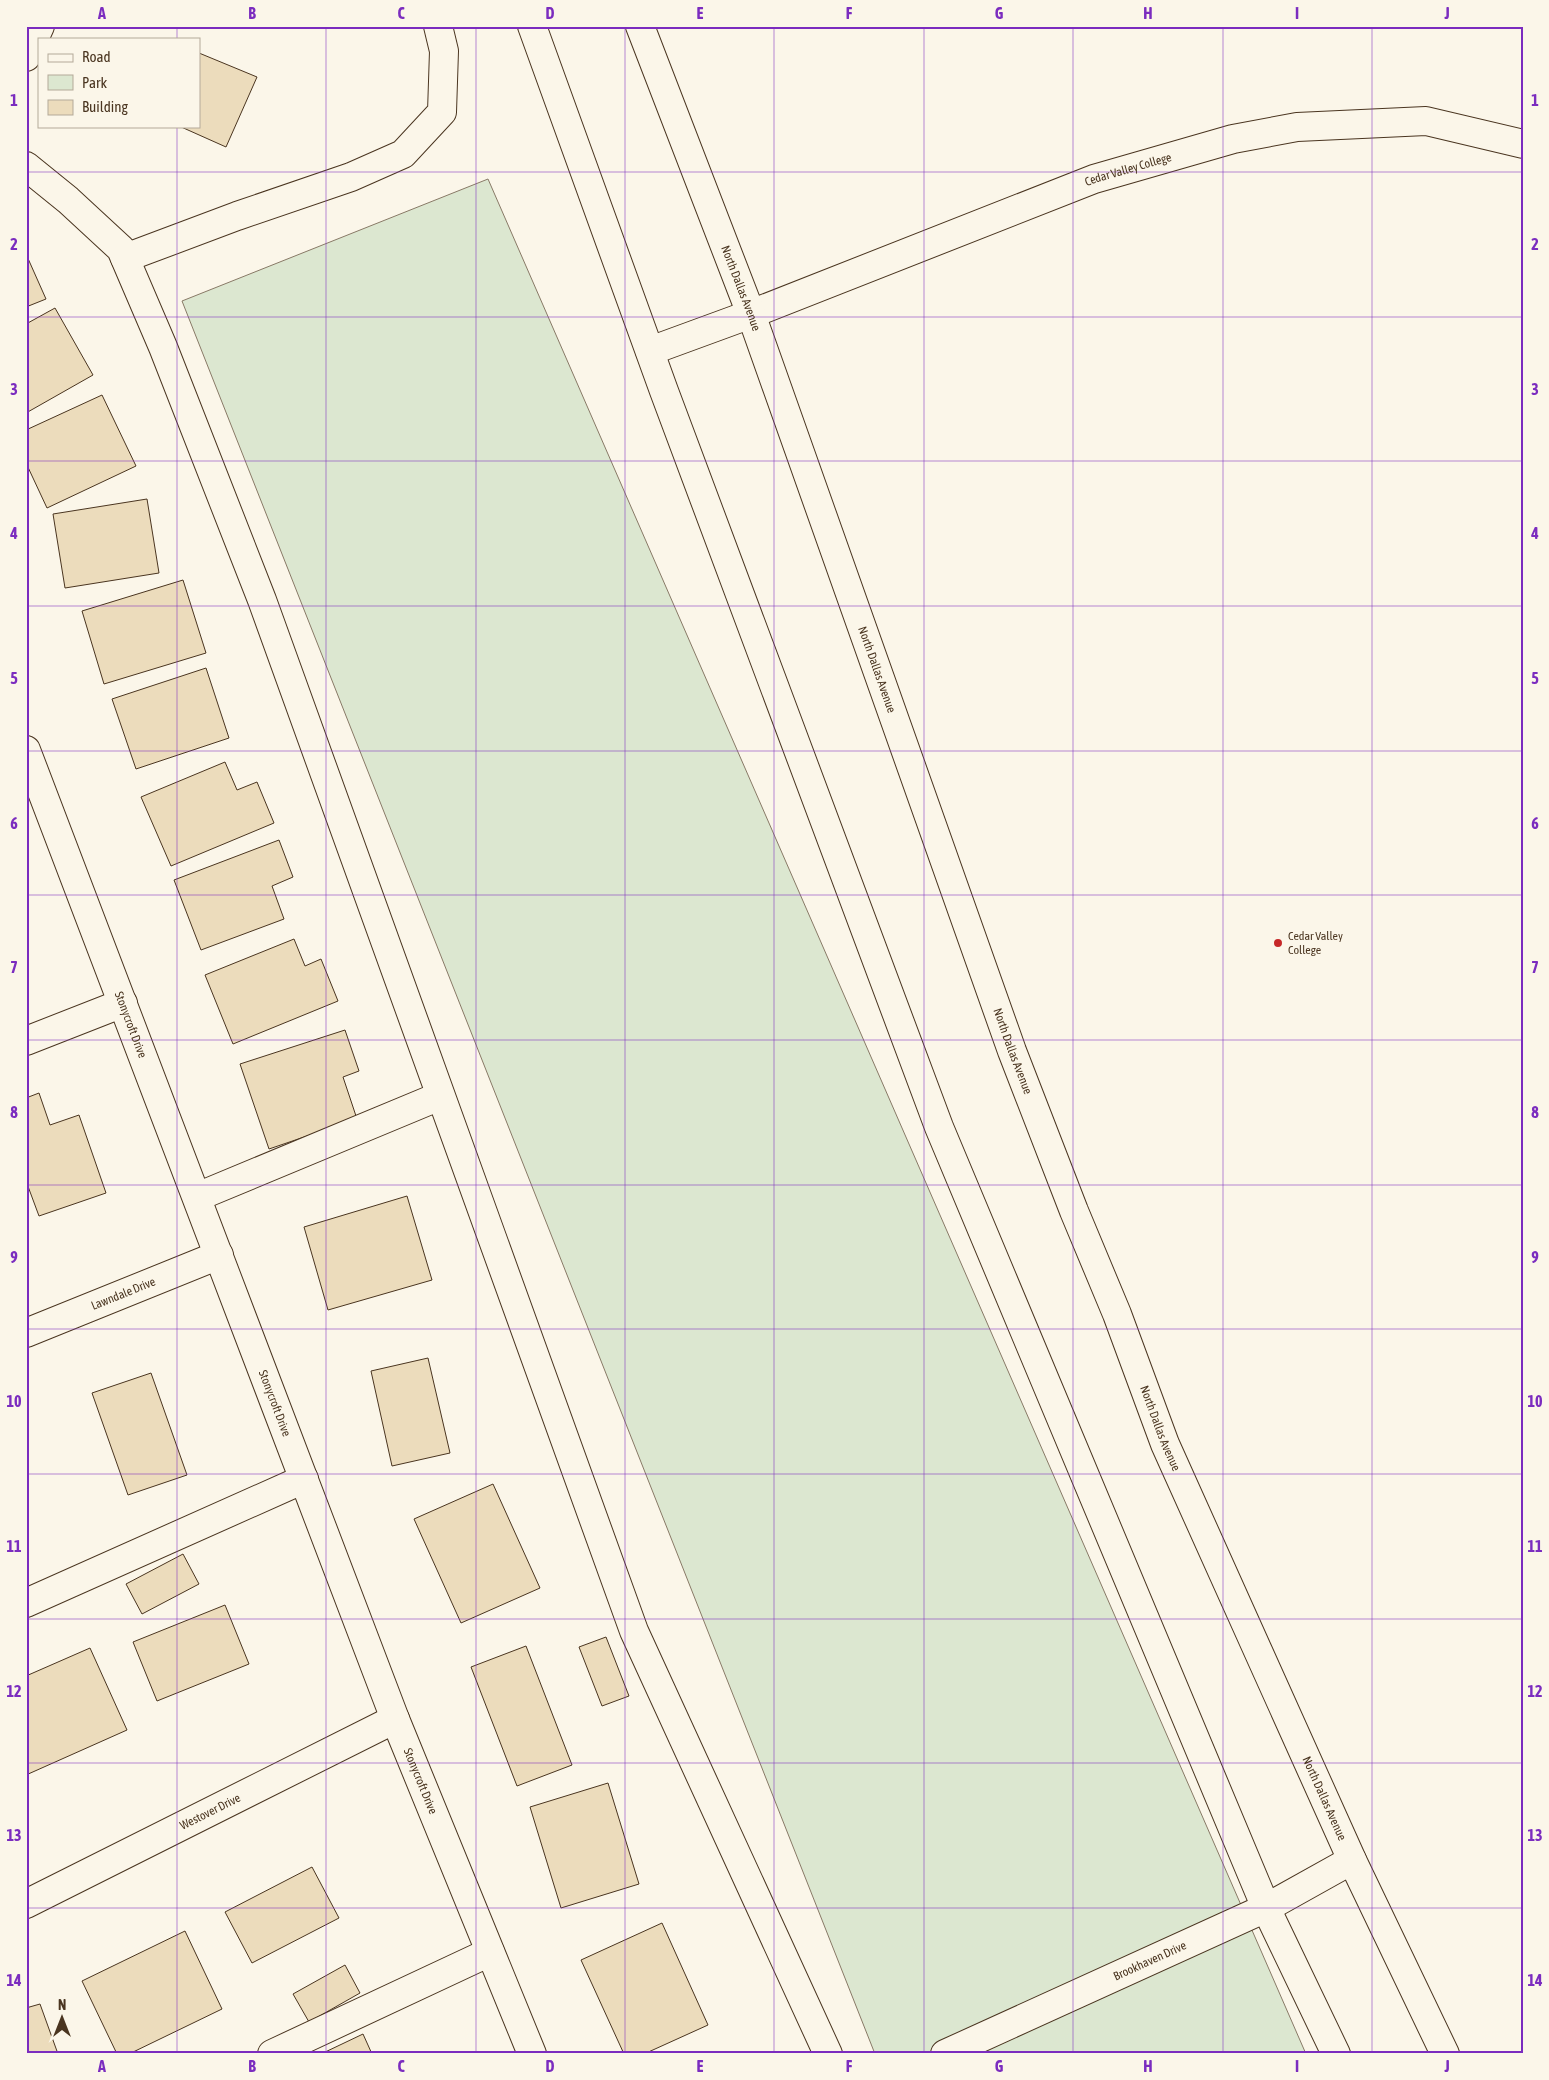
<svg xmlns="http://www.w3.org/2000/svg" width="1549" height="2080" font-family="'Asap Condensed',sans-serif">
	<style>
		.green { fill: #dce7d0; stroke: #887966 }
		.building { fill: #ecdcbc; stroke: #4a3520 }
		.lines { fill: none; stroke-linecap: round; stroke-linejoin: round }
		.minor-casing { stroke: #4a3520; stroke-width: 30 }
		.major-casing { stroke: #4a3520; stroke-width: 30 }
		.minor { stroke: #fbf6e9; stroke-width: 28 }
		.major { stroke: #fbf6e9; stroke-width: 28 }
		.grid { fill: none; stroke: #7b2cbf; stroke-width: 1; stroke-opacity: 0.55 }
		.poi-dot { fill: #c62828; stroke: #fbf6e9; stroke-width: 2 }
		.labels { text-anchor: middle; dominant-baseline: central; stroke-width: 4; stroke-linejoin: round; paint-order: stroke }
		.street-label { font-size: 12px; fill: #4a3520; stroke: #fbf6e9 }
		.poi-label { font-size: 12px; fill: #4a3520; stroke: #fbf6e9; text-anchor: start }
		.neatline { fill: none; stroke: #7b2cbf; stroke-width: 2 }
		.grid-label { font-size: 16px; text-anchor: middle; font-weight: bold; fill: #7b2cbf }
	</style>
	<rect width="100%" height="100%" fill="#fbf6e9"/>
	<path class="green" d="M 488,179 L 1306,2054 L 875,2054 L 182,301 Z"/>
	<path class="building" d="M 199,53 L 257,77 L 226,147 L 179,126 L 199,126 Z
		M 26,254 L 46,299 L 26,307 Z
		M 55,308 L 93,375 L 26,413 L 26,324 Z
		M 102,395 L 136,466 L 47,508 L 26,463 L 26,430 Z
		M 147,499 L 159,573 L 65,588 L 53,514 Z
		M 183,580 L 206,653 L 104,684 L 82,611 Z
		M 206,668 L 229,738 L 136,769 L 112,699 Z
		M 225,762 L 237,790 L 257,782 L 274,823 L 171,866 L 141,797 Z
		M 279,840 L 293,877 L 272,886 L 284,919 L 201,950 L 174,880 Z
		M 294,939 L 305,966 L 321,959 L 338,1001 L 233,1044 L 205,975 Z
		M 345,1030 L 359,1071 L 343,1077 L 357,1119 L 269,1149 L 240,1064 Z
		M 39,1093 L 50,1125 L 79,1115 L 106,1193 L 39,1216 L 26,1181 L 26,1098 Z
		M 407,1196 L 432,1280 L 328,1310 L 304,1227 Z
		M 428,1358 L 450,1453 L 392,1466 L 371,1371 Z
		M 151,1373 L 187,1475 L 128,1495 L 92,1393 Z
		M 493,1484 L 540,1588 L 461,1623 L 414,1519 Z
		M 183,1554 L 199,1584 L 142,1614 L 126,1584 Z
		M 225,1605 L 249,1664 L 157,1701 L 133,1642 Z
		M 606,1637 L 629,1696 L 602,1706 L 579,1647 Z
		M 526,1646 L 572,1765 L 517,1786 L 471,1667 Z
		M 90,1648 L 127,1730 L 26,1775 L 26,1676 Z
		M 608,1783 L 639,1884 L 561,1908 L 530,1807 Z
		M 312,1867 L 339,1918 L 252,1963 L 225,1912 Z
		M 662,1923 L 708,2025 L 644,2054 L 624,2054 L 581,1960 Z
		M 185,1931 L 222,2009 L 129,2054 L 117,2054 L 82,1981 Z
		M 345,1965 L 360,1993 L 309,2022 L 293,1994 Z
		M 40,2004 L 58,2054 L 26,2054 L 26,2008 Z
		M 363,2034 L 372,2054 L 321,2054 Z"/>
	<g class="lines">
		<defs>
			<g id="minor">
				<path d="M 26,57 L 40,26"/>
				<path d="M 26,166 L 68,200 L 121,249 L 163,347 L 262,600 L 634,1631 L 828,2054"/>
				<path d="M 125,258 L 237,216 L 351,177 L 403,154 L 442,112 L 444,51 L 438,26"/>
				<path id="s1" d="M 751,314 L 1094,179 L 1233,139 L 1297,127 L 1426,121 L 1523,144"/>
				<path id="s2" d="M 26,750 L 395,1719 L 532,2054"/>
				<path d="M 26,1041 L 123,1003"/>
				<path d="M 197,1197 L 440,1096"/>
				<path id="s3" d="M 26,1333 L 219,1255"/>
				<path d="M 26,1603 L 304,1479"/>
				<path id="s4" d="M 26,1904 L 395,1719"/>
				<path d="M 272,2054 L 490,1952"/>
				<path id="s5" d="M 945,2054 L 1266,1908 L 1352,1860"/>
			</g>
			<g id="major">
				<path d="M 532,26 L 664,391 L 939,1127 L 1266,1908 L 1336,2054"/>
				<path id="s6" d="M 640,26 L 751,314 L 1012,1051 L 1074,1211 L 1117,1314 L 1165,1444 L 1352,1860 L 1445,2054"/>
				<path d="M 650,351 L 751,314"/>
			</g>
		</defs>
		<use href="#minor" class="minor-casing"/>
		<use href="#major" class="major-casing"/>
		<use href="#minor" class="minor"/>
		<use href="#major" class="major"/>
	</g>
	<path class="grid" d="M 177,26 L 177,39M 326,26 L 326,2054M 476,26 L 476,2054M 625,26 L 625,2054M 774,26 L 774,2054M 924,26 L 924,2054M 1073,26 L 1073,2054M 1223,26 L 1223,2054M 1372,26 L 1372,2054M 177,126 L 177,2054M 26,172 L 1523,172M 26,317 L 1523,317M 26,461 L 1523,461M 26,606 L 1523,606M 26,751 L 1523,751M 26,895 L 1523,895M 26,1040 L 1523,1040M 26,1185 L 1523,1185M 26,1329 L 1523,1329M 26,1474 L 1523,1474M 26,1619 L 1523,1619M 26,1763 L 1523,1763M 26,1908 L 1523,1908"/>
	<circle class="poi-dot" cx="1278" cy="943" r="5"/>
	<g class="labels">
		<g class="street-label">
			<text stroke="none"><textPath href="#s1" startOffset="404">Cedar Valley College</textPath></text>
			<text stroke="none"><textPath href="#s6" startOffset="281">North Dallas Avenue</textPath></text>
			<text stroke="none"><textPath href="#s6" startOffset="686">North Dallas Avenue</textPath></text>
			<text stroke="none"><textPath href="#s2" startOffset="294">Stonycroft Drive</textPath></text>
			<text stroke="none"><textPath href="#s6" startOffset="1091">North Dallas Avenue</textPath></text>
			<text stroke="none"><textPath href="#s3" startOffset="105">Lawndale Drive</textPath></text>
			<text stroke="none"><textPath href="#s2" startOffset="699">Stonycroft Drive</textPath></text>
			<text stroke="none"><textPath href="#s6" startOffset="1496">North Dallas Avenue</textPath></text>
			<text stroke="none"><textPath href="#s2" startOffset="1104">Stonycroft Drive</textPath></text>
			<text stroke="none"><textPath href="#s6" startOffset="1901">North Dallas Avenue</textPath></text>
			<text stroke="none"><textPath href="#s4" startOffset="206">Westover Drive</textPath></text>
			<text stroke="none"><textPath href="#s5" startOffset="225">Brookhaven Drive</textPath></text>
		</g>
		<g class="poi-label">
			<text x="1288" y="936">Cedar Valley<tspan x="1288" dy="14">College</tspan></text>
		</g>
	</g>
	<rect width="1549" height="2080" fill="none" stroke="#fbf6e9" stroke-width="55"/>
	<rect x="38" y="38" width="162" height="90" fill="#fbf6e9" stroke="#b4a999"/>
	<rect x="48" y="54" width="25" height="8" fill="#fbf6e9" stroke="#b4a999"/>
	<text x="82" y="62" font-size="15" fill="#4a3520">Road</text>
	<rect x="48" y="75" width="25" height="15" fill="#dce7d0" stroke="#b4a999"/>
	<text x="82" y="88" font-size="15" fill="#4a3520">Park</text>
	<rect x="48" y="100" width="25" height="15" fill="#ecdcbc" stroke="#b4a999"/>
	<text x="82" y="112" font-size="15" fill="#4a3520">Building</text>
	<g transform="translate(62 2018)" stroke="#fbf6e9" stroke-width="4" paint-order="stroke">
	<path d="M0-4L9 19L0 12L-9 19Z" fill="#4a3520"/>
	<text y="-8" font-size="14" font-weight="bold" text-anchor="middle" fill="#4a3520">N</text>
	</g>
	<rect x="28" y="28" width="1494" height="2024" class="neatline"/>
	<g class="grid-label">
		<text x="102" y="19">A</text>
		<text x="252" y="19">B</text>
		<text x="401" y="19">C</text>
		<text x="550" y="19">D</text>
		<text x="700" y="19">E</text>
		<text x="849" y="19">F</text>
		<text x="999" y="19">G</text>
		<text x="1148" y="19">H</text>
		<text x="1297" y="19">I</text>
		<text x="1447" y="19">J</text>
		<text x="14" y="106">1</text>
		<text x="1535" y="106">1</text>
		<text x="14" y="250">2</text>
		<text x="1535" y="250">2</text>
		<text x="14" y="395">3</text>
		<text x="1535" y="395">3</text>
		<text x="14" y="539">4</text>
		<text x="1535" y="539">4</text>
		<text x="14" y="684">5</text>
		<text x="1535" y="684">5</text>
		<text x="14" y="829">6</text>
		<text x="1535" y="829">6</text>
		<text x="14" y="973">7</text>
		<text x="1535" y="973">7</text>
		<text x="14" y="1118">8</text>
		<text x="1535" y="1118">8</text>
		<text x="14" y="1263">9</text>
		<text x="1535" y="1263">9</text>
		<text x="14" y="1407">10</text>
		<text x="1535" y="1407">10</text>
		<text x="14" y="1552">11</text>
		<text x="1535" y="1552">11</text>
		<text x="14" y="1697">12</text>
		<text x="1535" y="1697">12</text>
		<text x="14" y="1841">13</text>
		<text x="1535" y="1841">13</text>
		<text x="14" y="1986">14</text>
		<text x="1535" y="1986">14</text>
		<text x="102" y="2072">A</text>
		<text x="252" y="2072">B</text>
		<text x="401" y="2072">C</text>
		<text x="550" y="2072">D</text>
		<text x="700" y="2072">E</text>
		<text x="849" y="2072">F</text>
		<text x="999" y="2072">G</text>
		<text x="1148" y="2072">H</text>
		<text x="1297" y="2072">I</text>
		<text x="1447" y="2072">J</text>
	</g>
</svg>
